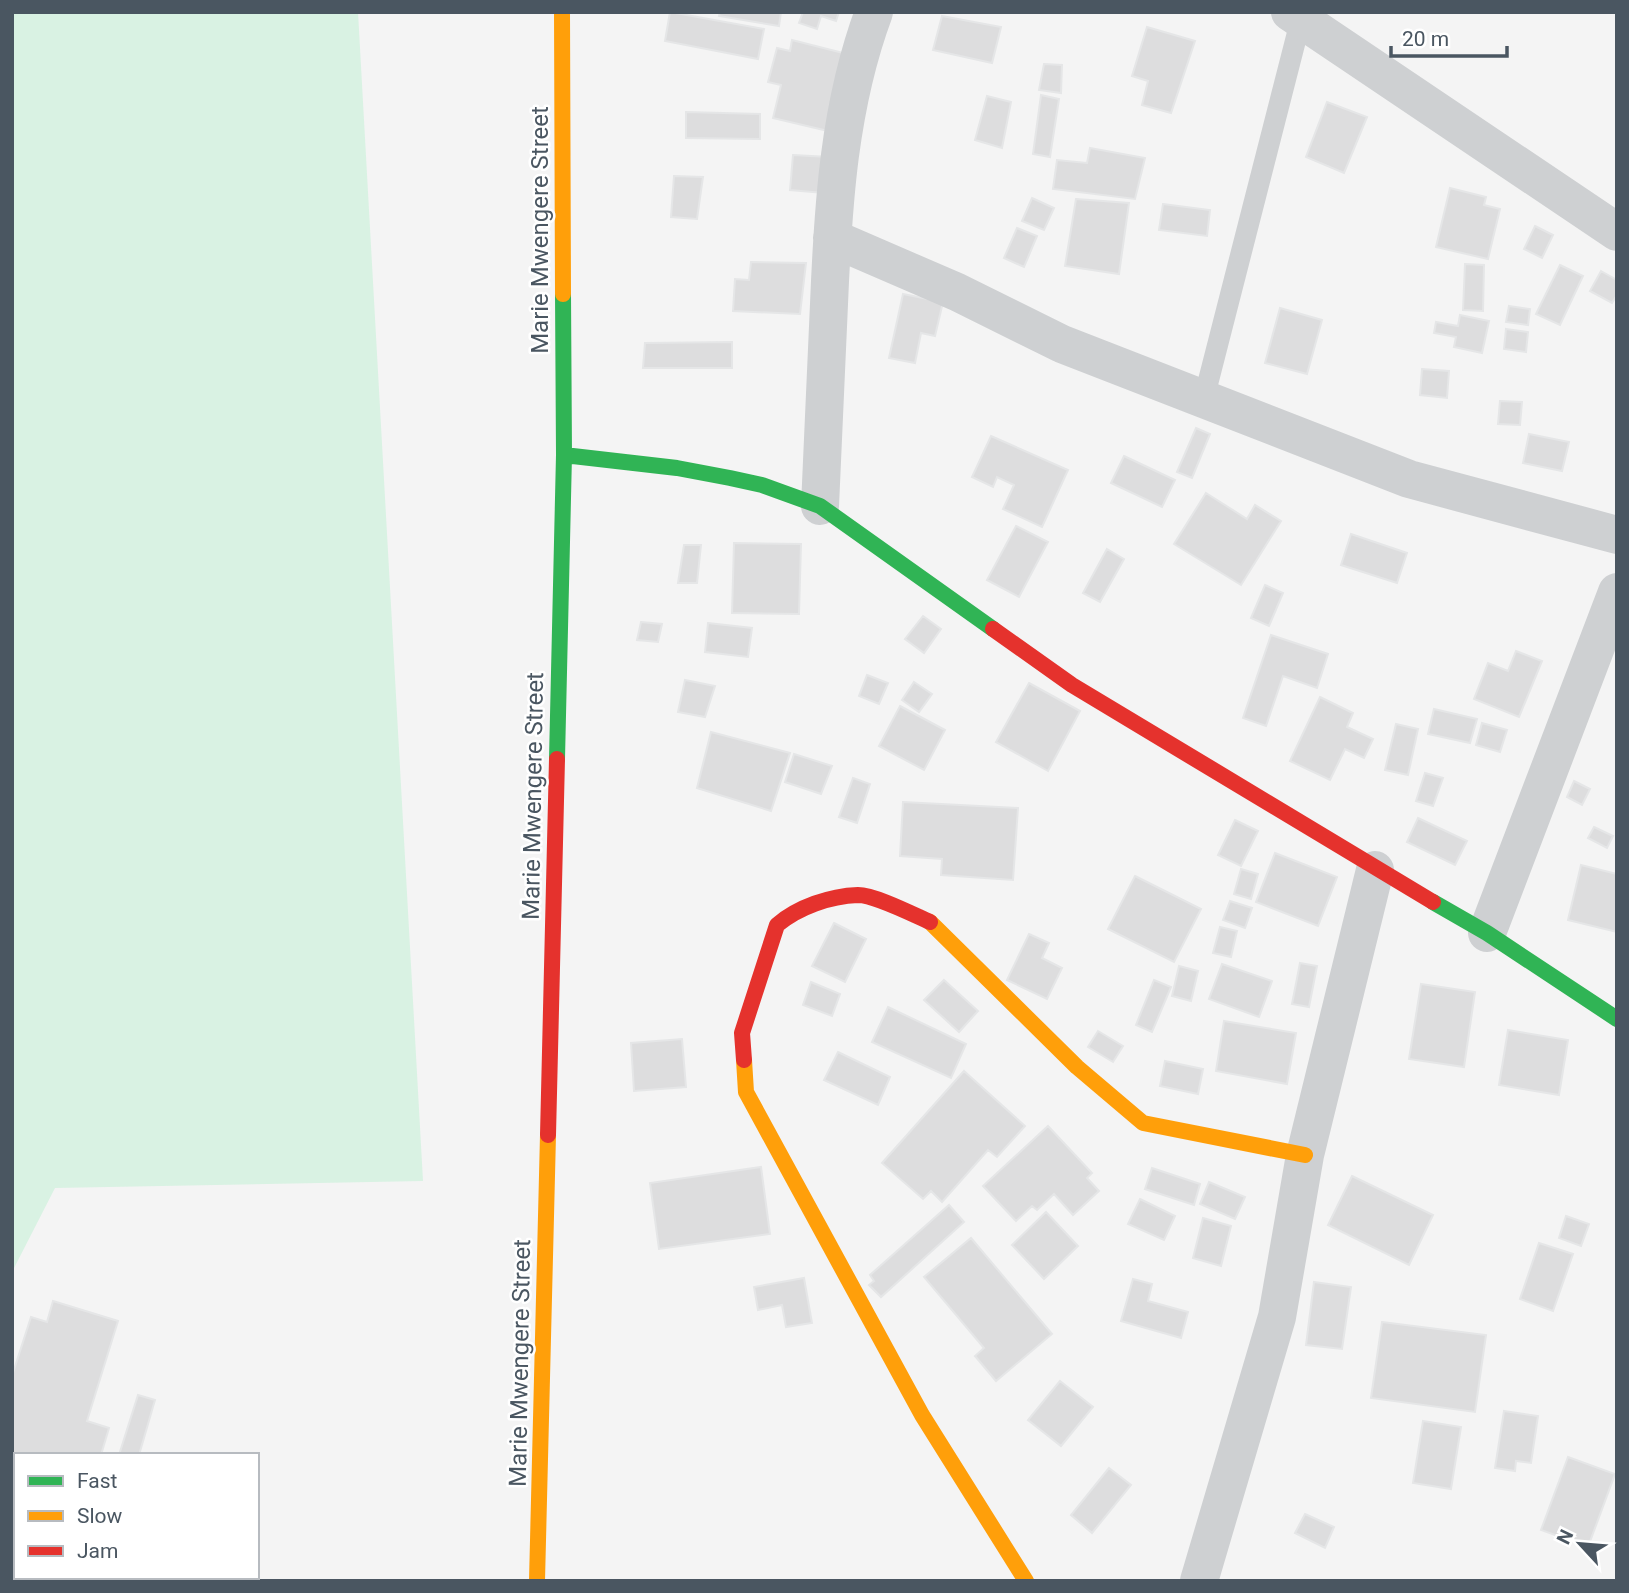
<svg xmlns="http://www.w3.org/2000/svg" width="1629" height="1593" font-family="Roboto,sans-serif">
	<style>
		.green { fill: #d9f2e3 }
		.building { fill: #ddddde; stroke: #e5e6e7; stroke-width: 2 }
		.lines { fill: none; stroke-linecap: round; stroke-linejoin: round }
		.lane { stroke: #ced0d2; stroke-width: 21 }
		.street { stroke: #ced0d2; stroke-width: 38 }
		.fast { stroke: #30b455; stroke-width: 16 }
		.slow { stroke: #ff9f0a; stroke-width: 16 }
		.jam { stroke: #e5322d; stroke-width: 16 }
		.labels { text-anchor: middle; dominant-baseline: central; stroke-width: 5; stroke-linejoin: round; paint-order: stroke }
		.street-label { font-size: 24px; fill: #4a5661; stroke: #fff }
	</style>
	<rect width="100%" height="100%" fill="#f4f4f4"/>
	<path class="green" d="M 12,12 L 358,12 L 423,1181 L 55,1188 L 12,1272 Z"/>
	<path class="building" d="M 670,12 L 764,29 L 758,59 L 665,41 Z
		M 720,12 L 781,12 L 779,26 L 719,16 Z
		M 803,12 L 839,12 L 836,21 L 821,16 L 817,29 L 799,23 Z
		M 942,16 L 1001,27 L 992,63 L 933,50 Z
		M 1147,27 L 1195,41 L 1171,113 L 1142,105 L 1148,81 L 1132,76 Z
		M 792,40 L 847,54 L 828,131 L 773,118 L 781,85 L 768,82 L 777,48 L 790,51 Z
		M 1044,64 L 1062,65 L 1061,93 L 1039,90 Z
		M 1041,95 L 1059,99 L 1050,157 L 1033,154 Z
		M 987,96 L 1011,102 L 1002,148 L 975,140 Z
		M 1327,102 L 1367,117 L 1344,173 L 1306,157 Z
		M 686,112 L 760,114 L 760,139 L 686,138 Z
		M 1090,148 L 1145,158 L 1135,199 L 1053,189 L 1057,160 L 1087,163 Z
		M 793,155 L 829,157 L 824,193 L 790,190 Z
		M 674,176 L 703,177 L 697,219 L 671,217 Z
		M 1450,188 L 1486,197 L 1484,205 L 1500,209 L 1488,259 L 1436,247 Z
		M 1032,198 L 1054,208 L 1044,230 L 1022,221 Z
		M 1076,199 L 1129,203 L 1119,274 L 1065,266 Z
		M 1163,204 L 1210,210 L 1207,236 L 1159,230 Z
		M 1535,226 L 1553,235 L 1542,258 L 1524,249 Z
		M 1017,228 L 1037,236 L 1024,267 L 1004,258 Z
		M 751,262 L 806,263 L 800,314 L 733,311 L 735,279 L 749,280 Z
		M 1465,264 L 1484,265 L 1483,311 L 1463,310 Z
		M 1560,265 L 1583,276 L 1560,325 L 1536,314 Z
		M 1601,271 L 1617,280 L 1617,295 L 1612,303 L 1590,291 Z
		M 903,294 L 943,302 L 935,336 L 921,333 L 915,363 L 889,358 Z
		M 1509,306 L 1530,309 L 1528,325 L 1506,322 Z
		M 1280,308 L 1322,320 L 1307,374 L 1265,363 Z
		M 1460,315 L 1489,321 L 1482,353 L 1454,347 L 1456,337 L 1434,333 L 1436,322 L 1458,326 Z
		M 1506,329 L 1528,332 L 1526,352 L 1504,349 Z
		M 732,342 L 732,368 L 643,368 L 645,343 Z
		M 1422,369 L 1449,371 L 1447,398 L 1420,395 Z
		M 1500,401 L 1522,402 L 1520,425 L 1498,424 Z
		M 1196,428 L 1210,434 L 1192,478 L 1177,472 Z
		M 1529,434 L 1569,442 L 1562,471 L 1523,463 Z
		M 991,436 L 1068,470 L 1042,527 L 1003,509 L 1014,485 L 997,477 L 993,487 L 972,477 Z
		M 1124,456 L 1175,480 L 1162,507 L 1111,483 Z
		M 1206,493 L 1247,519 L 1255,505 L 1281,521 L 1241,585 L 1174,544 Z
		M 1016,526 L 1048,542 L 1019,597 L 987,580 Z
		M 1351,534 L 1407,553 L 1397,583 L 1341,565 Z
		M 734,543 L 801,544 L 799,614 L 732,613 Z
		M 684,545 L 701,545 L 697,583 L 678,583 Z
		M 1107,549 L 1124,559 L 1100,602 L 1083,593 Z
		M 1265,585 L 1283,593 L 1269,626 L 1251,618 Z
		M 923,616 L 941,629 L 924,653 L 905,639 Z
		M 641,622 L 662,624 L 658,642 L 637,640 Z
		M 708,623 L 752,628 L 748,657 L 705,652 Z
		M 1271,635 L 1328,654 L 1317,688 L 1283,676 L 1266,726 L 1243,718 Z
		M 1516,651 L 1542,661 L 1519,717 L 1474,699 L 1488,663 L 1508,671 Z
		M 867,675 L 888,683 L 879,704 L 859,696 Z
		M 685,680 L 715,686 L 705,717 L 678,712 Z
		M 914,682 L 932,694 L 919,712 L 902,700 Z
		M 1029,683 L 1080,711 L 1048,771 L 996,742 Z
		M 1320,697 L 1353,713 L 1347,727 L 1373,739 L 1364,758 L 1345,749 L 1330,780 L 1290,761 Z
		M 900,706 L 945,730 L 924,770 L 879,746 Z
		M 1434,709 L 1477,719 L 1470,743 L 1428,734 Z
		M 1482,723 L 1507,730 L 1500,752 L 1476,745 Z
		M 1396,724 L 1418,729 L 1408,775 L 1385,770 Z
		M 711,732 L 790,753 L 771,811 L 697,788 Z
		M 794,754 L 832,766 L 821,794 L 785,782 Z
		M 1425,773 L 1443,778 L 1433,806 L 1416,801 Z
		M 853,778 L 870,784 L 857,823 L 839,817 Z
		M 1574,781 L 1590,789 L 1582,805 L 1567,797 Z
		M 903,802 L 1018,808 L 1013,880 L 941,875 L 942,859 L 900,856 Z
		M 1418,818 L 1467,841 L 1455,865 L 1407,842 Z
		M 1235,820 L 1258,831 L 1241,866 L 1218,855 Z
		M 1594,827 L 1613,836 L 1607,848 L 1588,838 Z
		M 1275,853 L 1337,877 L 1318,926 L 1256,902 Z
		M 1581,865 L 1617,874 L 1617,932 L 1568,920 Z
		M 1241,869 L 1258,874 L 1251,899 L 1234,894 Z
		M 1135,876 L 1201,909 L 1174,962 L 1108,929 Z
		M 1230,901 L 1252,908 L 1245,928 L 1223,920 Z
		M 834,923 L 866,939 L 845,982 L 812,966 Z
		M 1220,927 L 1237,931 L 1231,957 L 1213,953 Z
		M 1029,934 L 1049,943 L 1042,958 L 1062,968 L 1047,999 L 1007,980 Z
		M 1300,963 L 1317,966 L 1309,1007 L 1292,1004 Z
		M 1222,964 L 1272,981 L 1259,1017 L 1209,999 Z
		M 1179,966 L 1198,971 L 1191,1001 L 1172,996 Z
		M 944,980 L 978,1011 L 959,1032 L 924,1000 Z
		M 1154,980 L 1171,987 L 1152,1032 L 1136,1025 Z
		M 811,982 L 840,994 L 832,1016 L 803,1005 Z
		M 1421,984 L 1475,992 L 1464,1067 L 1409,1059 Z
		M 888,1007 L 966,1044 L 951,1078 L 872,1042 Z
		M 1224,1021 L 1296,1033 L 1287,1084 L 1216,1071 Z
		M 1508,1030 L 1568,1040 L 1559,1095 L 1499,1085 Z
		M 1098,1031 L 1123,1046 L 1113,1062 L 1088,1047 Z
		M 682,1039 L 686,1087 L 634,1091 L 631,1043 Z
		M 838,1052 L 890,1077 L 878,1105 L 824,1080 Z
		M 1165,1061 L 1203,1069 L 1198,1094 L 1160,1086 Z
		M 964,1071 L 1025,1126 L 997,1157 L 988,1150 L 942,1202 L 931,1191 L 923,1199 L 882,1163 Z
		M 1048,1126 L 1092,1173 L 1087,1178 L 1099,1191 L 1073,1215 L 1054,1194 L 1037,1210 L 1032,1206 L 1016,1221 L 983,1186 Z
		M 761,1167 L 770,1234 L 659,1249 L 650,1183 Z
		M 1152,1168 L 1200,1184 L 1194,1205 L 1145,1189 Z
		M 1352,1176 L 1433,1215 L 1409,1265 L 1328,1225 Z
		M 1209,1182 L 1245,1197 L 1235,1219 L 1200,1204 Z
		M 1140,1199 L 1175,1216 L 1164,1240 L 1128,1224 Z
		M 949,1205 L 964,1222 L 881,1297 L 869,1285 L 874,1281 L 870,1275 Z
		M 1046,1212 L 1078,1246 L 1044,1279 L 1012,1245 Z
		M 1566,1216 L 1589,1224 L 1581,1246 L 1559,1238 Z
		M 1203,1218 L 1231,1226 L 1221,1266 L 1193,1258 Z
		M 971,1238 L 1052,1334 L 996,1381 L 975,1356 L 984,1348 L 924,1277 Z
		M 1539,1243 L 1573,1254 L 1553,1311 L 1520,1299 Z
		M 804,1278 L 812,1323 L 786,1327 L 782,1305 L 758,1310 L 754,1287 Z
		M 1133,1279 L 1152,1284 L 1148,1301 L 1188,1312 L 1181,1338 L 1121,1321 Z
		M 1314,1282 L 1351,1287 L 1342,1349 L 1306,1345 Z
		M 53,1301 L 118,1321 L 87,1421 L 109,1428 L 101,1455 L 16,1455 L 16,1577 L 62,1577 L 61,1581 L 12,1581 L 12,1376 L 31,1317 L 47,1322 Z
		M 1382,1322 L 1486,1335 L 1475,1412 L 1371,1398 Z
		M 1060,1381 L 1093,1407 L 1061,1446 L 1028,1420 Z
		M 138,1395 L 155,1400 L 139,1455 L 119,1455 Z
		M 1504,1411 L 1538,1416 L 1531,1463 L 1516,1461 L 1515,1471 L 1495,1468 Z
		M 1423,1421 L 1461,1427 L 1451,1489 L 1413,1483 Z
		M 1568,1457 L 1615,1474 L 1588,1547 L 1541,1530 Z
		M 1109,1468 L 1131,1485 L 1092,1533 L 1071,1515 Z
		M 1305,1514 L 1334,1527 L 1325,1548 L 1295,1533 Z
		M 129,1577 L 161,1577 L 160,1581 L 133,1581 Z"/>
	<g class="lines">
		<path class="lane" d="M 1204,398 L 1301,19"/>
		<path class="street" d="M 1290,12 L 1617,232
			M 832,238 L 957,292 L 1062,344 L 1409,479 L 1617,535
			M 820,506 C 823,439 826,372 829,304 C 833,205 839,106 874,12
			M 1487,933 L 1617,592
			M 1199,1581 L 1277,1317 L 1305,1155 L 1375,870"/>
		<path class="fast" d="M 564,455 L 677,468 L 730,478 L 762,485 L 820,506 L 993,629
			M 557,759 L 564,455 L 563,294
			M 1433,902 L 1487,933 L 1617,1019"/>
		<path class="slow" d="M 562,12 L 563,294
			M 930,922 L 1077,1067 L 1143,1123 L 1305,1155
			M 744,1060 L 746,1092 L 922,1415 L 1026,1581
			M 537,1581 L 548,1135"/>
		<path class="jam" d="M 993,629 L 1072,685 L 1433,902
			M 744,1060 L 742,1033 L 777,925 C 798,907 830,896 858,895 C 875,895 914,915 930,922
			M 548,1135 L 557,759"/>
	</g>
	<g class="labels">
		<g class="street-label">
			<text transform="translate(540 230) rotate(-90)">Marie Mwengere Street</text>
			<text transform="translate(533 796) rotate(-89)">Marie Mwengere Street</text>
			<text transform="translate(520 1363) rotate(-89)">Marie Mwengere Street</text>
		</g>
	</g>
	<rect width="1629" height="1593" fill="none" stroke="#4a5661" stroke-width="28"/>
	<rect x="14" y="1453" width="245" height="126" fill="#ffffff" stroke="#b7bbc0" stroke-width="2"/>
	<rect x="28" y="1476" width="35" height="10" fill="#30b455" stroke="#b7bbc0" stroke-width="2"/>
	<text x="77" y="1488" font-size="21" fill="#4a5661">Fast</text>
	<rect x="28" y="1511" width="35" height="10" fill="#ff9f0a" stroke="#b7bbc0" stroke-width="2"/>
	<text x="77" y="1523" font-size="21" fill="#4a5661">Slow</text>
	<rect x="28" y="1546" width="35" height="10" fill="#e5322d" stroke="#b7bbc0" stroke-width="2"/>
	<text x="77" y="1558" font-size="21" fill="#4a5661">Jam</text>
	<g transform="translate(1580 1544) rotate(296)" stroke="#ffffff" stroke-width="5" paint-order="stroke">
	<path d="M0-5L12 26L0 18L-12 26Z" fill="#4a5661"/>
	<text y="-10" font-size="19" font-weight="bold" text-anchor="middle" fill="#4a5661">N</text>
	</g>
	<path d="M1391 46v10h116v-10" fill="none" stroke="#4a5661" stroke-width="3.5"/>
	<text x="1402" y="46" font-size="21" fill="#4a5661" stroke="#ffffff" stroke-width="5" paint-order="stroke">20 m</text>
</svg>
